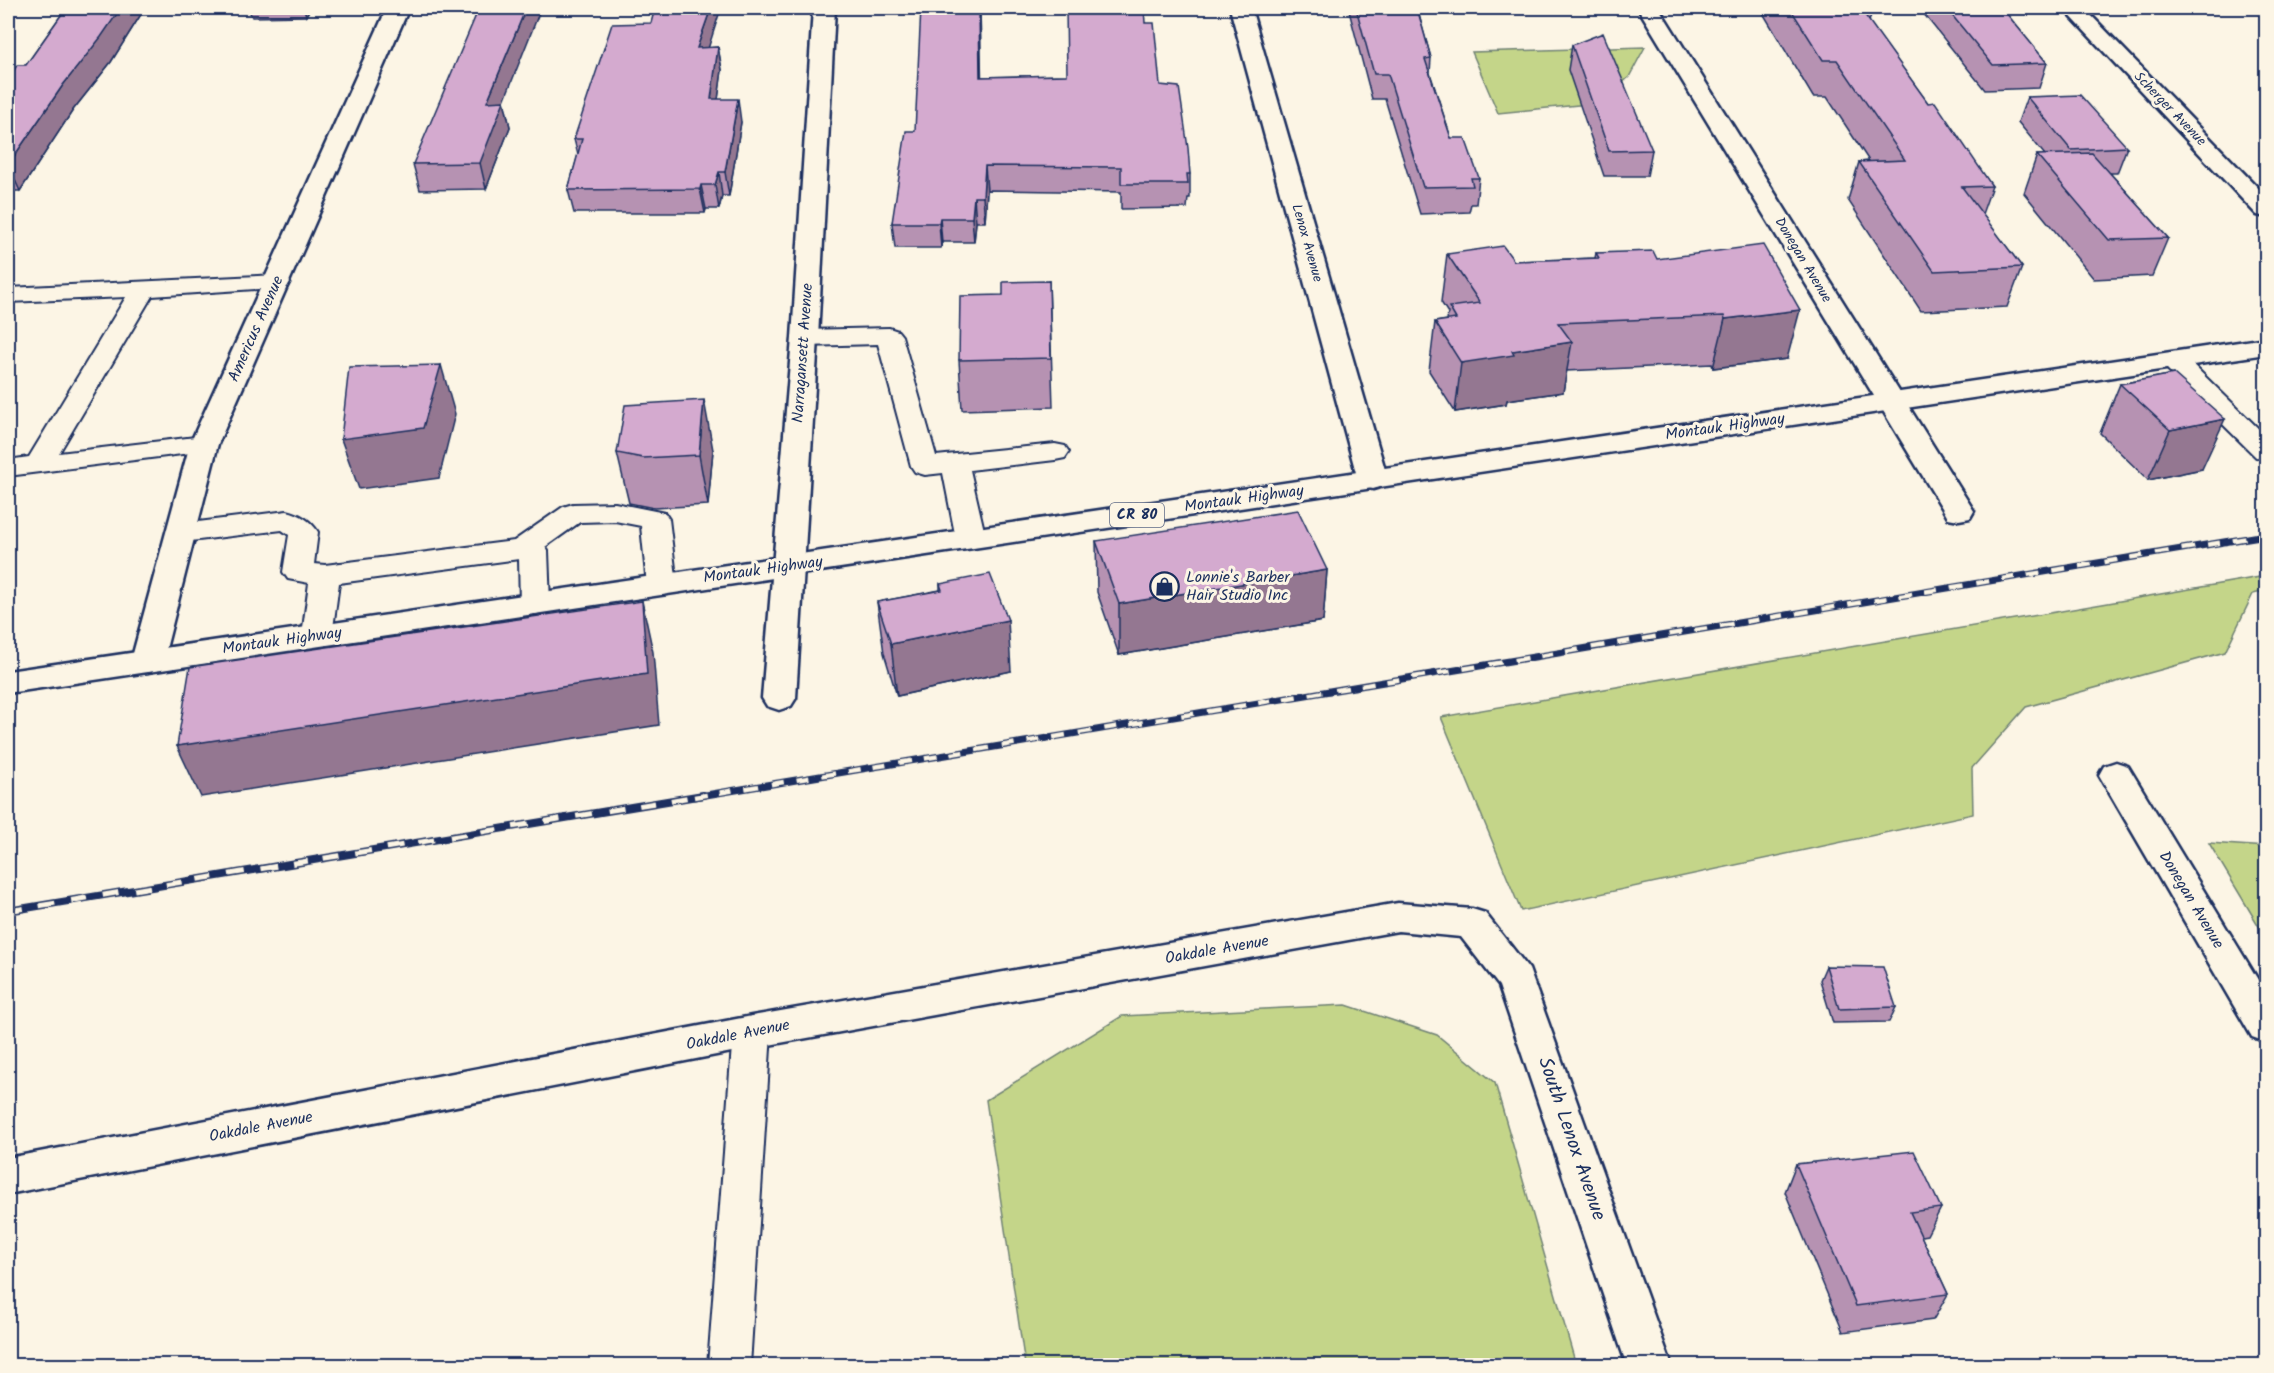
<svg xmlns="http://www.w3.org/2000/svg" width="2274" height="1373" font-family="Kalam,sans-serif">
	<style>
		.green { fill: #c4d589; stroke: #708274; stroke-width: 1.5 }
		.lines { fill: none; stroke-linecap: round; stroke-linejoin: round }
		.service-casing { stroke: #1b2f5e; stroke-width: 4 }
		.minor-casing { stroke: #1b2f5e; stroke-width: 5 }
		.primary-casing { stroke: #1b2f5e; stroke-width: 5 }
		.service { fill: #fcf5e5; fill-rule: evenodd }
		.minor { fill: #fcf5e5; fill-rule: evenodd }
		.primary { fill: #fcf5e5; fill-rule: evenodd }
		.rail-far1-casing { stroke: #1b2f5e; stroke-width: 7 }
		.rail-casing { stroke: #1b2f5e; stroke-width: 8 }
		.rail-far1 { stroke: #fcf5e5; stroke-width: 4.5; stroke-dasharray: 13; stroke-linecap: butt }
		.rail { stroke: #fcf5e5; stroke-width: 5; stroke-dasharray: 16; stroke-linecap: butt }
		.wall { fill: #b692b2; stroke: #1b2f5e; stroke-width: 1.5 }
		.shaded-wall { fill: #947791; stroke: #1b2f5e; stroke-width: 1.5 }
		.building { fill: #d4aacf; stroke: #1b2f5e; stroke-width: 1.5 }
		.labels { text-anchor: middle; dominant-baseline: central; stroke-width: 6; stroke-linejoin: round; paint-order: stroke }
		.far-street-label { font-size: 14px; fill: #1b2f5e; stroke: #fcf5e5 }
		.shield { fill: #fcf5e5; stroke: #5e6a86; stroke-width: 1.5 }
		.shield-label { font-size: 15px; font-weight: bold; fill: #1b2f5e }
		.street-label { font-size: 16px; fill: #1b2f5e; stroke: #fcf5e5 }
		.poi-label { font-size: 16px; fill: #1b2f5e; stroke: #fcf5e5; text-anchor: start }
		.near-street-label { font-size: 20px; fill: #1b2f5e; stroke: #fcf5e5 }
	</style>
	<rect width="100%" height="100%" fill="#fcf5e5"/>
	<filter id="ink" filterUnits="userSpaceOnUse"><feTurbulence type="fractalNoise" baseFrequency=".0167" numOctaves="2"/><feDisplacementMap in="SourceGraphic" scale="12" xChannelSelector="R" yChannelSelector="G"/><feConvolveMatrix kernelMatrix="1 2 1 2 8 2 1 2 1" color-interpolation-filters="sRGB"/></filter>
	<g filter="url(#ink)">
		<path class="green" d="M 1645,47 L 1629,77 L 1599,103 L 1498,113 L 1472,52 Z
			M 2266,576 L 2266,591 L 2253,594 L 2225,652 L 2026,707 L 1972,768 L 1973,814 L 1521,911 L 1441,717 Z
			M 2209,843 L 2266,847 L 2266,938 Z
			M 1346,1005 L 1437,1035 L 1495,1083 L 1576,1365 L 1025,1365 L 986,1100 L 1122,1016 Z"/>
		<g class="lines">
			<defs>
				<path id="service" d="M 278,275 L 287,277 L 290,282 L 287,287 L 152,296 L 59,453 L 204,436 L 214,438 L 218,444 L 214,450 L 8,476 L 8,460 L 29,457 L 126,297 L 8,302 L 8,288 Z
					M 889,328 L 898,331 L 902,336 L 936,456 L 1055,444 L 1065,446 L 1069,452 L 1065,458 L 1055,460 L 970,470 L 986,539 L 981,546 L 971,548 L 961,546 L 956,539 L 943,473 L 925,475 L 915,472 L 911,466 L 878,344 L 805,346 L 796,343 L 792,338 L 796,333 L 805,330 Z
					M 2173,352 L 2182,354 L 2266,436 L 2266,459 L 2256,457 L 2164,366 L 2160,360 L 2164,354 Z
					M 615,503 L 665,513 L 669,519 L 677,585 L 673,592 L 662,595 L 651,592 L 647,585 L 641,526 L 615,521 L 580,522 L 545,547 L 548,551 L 550,604 L 546,611 L 535,614 L 524,611 L 520,604 L 519,559 L 339,583 L 332,636 L 328,643 L 317,646 L 306,643 L 302,636 L 309,583 L 288,579 L 283,572 L 289,535 L 282,530 L 182,542 L 172,540 L 168,533 L 172,526 L 182,524 L 287,511 C 300,514 311,521 318,532 L 314,564 L 325,565 L 514,541 L 563,507 L 573,504 Z
					M 752,1017 L 765,1021 L 771,1032 L 750,1366 L 708,1366 L 733,1032 L 739,1021 Z"/>
				<path id="minor" d="M 387,8 L 409,8 L 218,444 L 163,661 L 159,669 L 147,672 L 135,669 L 131,661 L 190,444 Z
					M 813,8 L 835,8 L 818,338 L 796,698 L 791,706 L 779,710 L 767,706 L 762,698 L 792,338 Z
					M 1230,8 L 1251,8 L 1388,480 L 1383,486 L 1373,489 L 1363,486 L 1358,480 Z
					M 1638,8 L 1659,8 L 1974,511 L 1970,518 L 1959,520 L 1948,518 L 1944,511 Z
					M 2063,8 L 2084,8 L 2266,196 L 2266,217 L 2257,215 Z
					M 2116,762 L 2128,766 L 2266,993 L 2266,1042 L 2252,1037 L 2099,775 L 2104,766 Z
					M 1398,903 L 1472,909 L 1485,913 L 1529,969 L 1672,1366 L 1627,1366 L 1499,986 L 1461,937 L 1398,931 L 752,1048 L 8,1194 L 8,1158 L 752,1016 Z"/>
				<path id="primary" d="M 2266,338 L 2266,354 L 8,693 L 8,671 Z"/>
			</defs>
			<use href="#service" class="service-casing"/>
			<use href="#minor" class="minor-casing"/>
			<use href="#primary" class="primary-casing"/>
			<use href="#service" class="service"/>
			<use href="#minor" class="minor"/>
			<use href="#primary" class="primary"/>
			<defs>
				<path id="rail-far1" d="M 694,797 L 2266,535"/>
				<path id="rail" d="M 8,911 L 703,795"/>
			</defs>
			<use href="#rail-far1" class="rail-far1-casing"/>
			<use href="#rail" class="rail-casing"/>
			<use href="#rail-far1" class="rail-far1"/>
			<use href="#rail" class="rail"/>
		</g>
		<path class="wall" d="M 66,8 L 145,8 L 111,62 L 73,110 L 20,191 L 8,191 L 8,80 L 26,65 Z
			M 248,8 L 310,8 L 306,16 L 252,17 Z
			M 980,8 L 981,77 L 1067,75 L 1145,23 L 1160,85 L 1190,174 L 1190,198 L 1188,198 L 1187,208 L 1121,209 L 1121,192 L 987,190 L 985,222 L 976,222 L 974,242 L 942,242 L 941,248 L 895,248 L 892,223 L 915,131 Z
			M 1349,8 L 1417,8 L 1431,58 L 1430,73 L 1451,138 L 1479,178 L 1476,204 L 1471,204 L 1469,212 L 1420,214 L 1385,99 L 1372,99 L 1349,11 Z
			M 1760,8 L 1869,8 L 1872,11 L 1869,22 L 1928,103 L 1992,186 L 1982,214 L 2022,267 L 2007,307 L 1921,311 L 1848,200 L 1859,162 L 1869,161 L 1827,97 L 1813,97 Z
			M 1919,8 L 2002,8 L 2047,63 L 2039,88 L 1985,90 Z
			M 1572,45 L 1652,150 L 1647,176 L 1604,176 L 1568,70 Z
			M 718,47 L 722,70 L 718,99 L 741,122 L 729,196 L 722,196 L 719,209 L 706,209 L 705,213 L 574,213 L 568,190 L 578,155 L 574,139 L 708,48 Z
			M 2027,97 L 2127,147 L 2117,173 L 2110,173 L 2168,238 L 2152,276 L 2094,279 L 2024,193 L 2037,155 L 2045,155 L 2018,122 Z
			M 504,101 L 510,127 L 486,189 L 420,190 L 413,164 Z
			M 1596,253 L 1657,259 L 1787,359 L 1713,368 L 1712,364 L 1566,371 L 1563,392 L 1507,400 L 1506,404 L 1455,412 L 1429,371 L 1435,322 L 1447,320 L 1448,313 L 1441,302 L 1447,254 L 1514,261 L 1595,258 Z
			M 1049,281 L 1053,407 L 962,410 L 959,360 L 1003,295 Z
			M 2174,374 L 2202,469 L 2148,480 L 2100,433 L 2120,384 Z
			M 713,450 L 708,505 L 654,508 L 629,503 L 617,453 Z
			M 1096,541 L 1327,570 L 1323,621 L 1119,655 L 1097,592 Z
			M 940,584 L 1011,671 L 897,696 L 884,653 L 877,602 L 940,590 Z
			M 1826,966 L 1896,1007 L 1889,1022 L 1833,1023 L 1820,980 Z
			M 1796,1164 L 1941,1208 L 1927,1235 L 1921,1236 L 1948,1294 L 1933,1320 L 1843,1332 L 1785,1192 Z"/>
		<path class="shaded-wall" d="M 121,8 L 145,8 L 111,62 L 73,110 L 20,191 L 8,165 L 63,85 Z
			M 304,8 L 310,8 L 306,16 Z
			M 526,8 L 541,8 L 504,101 L 510,127 L 486,189 L 480,163 L 487,102 Z
			M 711,8 L 721,8 L 701,71 L 697,48 Z
			M 979,8 L 980,8 L 982,101 L 980,77 Z
			M 718,47 L 722,70 L 715,122 L 711,99 Z
			M 738,99 L 741,122 L 729,196 L 725,172 Z
			M 985,166 L 987,190 L 985,222 L 983,197 Z
			M 719,172 L 722,196 L 719,209 L 715,185 Z
			M 701,185 L 706,209 L 705,213 L 700,189 Z
			M 974,197 L 976,222 L 974,242 L 972,218 Z
			M 940,218 L 942,242 L 941,248 L 939,223 Z
			M 1800,310 L 1787,359 L 1713,368 L 1725,319 Z
			M 1572,342 L 1563,392 L 1507,400 L 1506,404 L 1455,412 L 1461,363 L 1512,351 Z
			M 441,365 L 455,414 L 439,478 L 359,489 L 341,439 Z
			M 704,400 L 713,450 L 708,505 L 699,455 Z
			M 2225,419 L 2202,469 L 2148,480 L 2170,430 Z
			M 1327,570 L 1323,621 L 1119,655 L 1119,604 Z
			M 642,601 L 653,652 L 659,725 L 201,797 L 177,746 Z
			M 1008,620 L 1011,671 L 897,696 L 891,644 Z"/>
		<path class="building" d="M 66,8 L 121,8 L 101,37 L 63,85 L 8,165 L 8,80 L 17,65 L 26,65 Z
			M 479,8 L 526,8 L 487,102 L 504,101 L 480,163 L 413,164 Z
			M 655,8 L 711,8 L 697,48 L 718,47 L 711,99 L 738,99 L 725,172 L 719,172 L 715,185 L 701,185 L 700,189 L 568,190 L 582,139 L 574,139 L 612,24 L 651,23 Z
			M 921,8 L 979,8 L 980,77 L 1067,75 L 1066,8 L 1144,8 L 1145,23 L 1154,23 L 1160,85 L 1179,87 L 1188,148 L 1190,174 L 1187,174 L 1188,184 L 1121,184 L 1121,167 L 985,166 L 983,197 L 974,197 L 972,218 L 940,218 L 939,223 L 892,223 L 906,131 L 915,131 Z
			M 1356,8 L 1417,8 L 1431,58 L 1425,59 L 1451,138 L 1465,138 L 1479,178 L 1471,178 L 1473,186 L 1423,187 L 1388,74 L 1374,74 Z
			M 1790,8 L 1869,8 L 1872,11 L 1862,11 L 1928,103 L 1935,102 L 1992,186 L 1962,187 L 2022,267 L 1934,271 L 1859,162 L 1905,160 L 1837,60 L 1823,60 Z
			M 1946,8 L 2002,8 L 2047,63 L 1993,65 Z
			M 1603,33 L 1652,150 L 1609,151 L 1572,45 Z
			M 2080,95 L 2127,147 L 2071,150 L 2027,97 Z
			M 2092,153 L 2168,238 L 2109,240 L 2037,155 Z
			M 1763,245 L 1800,310 L 1725,319 L 1724,316 L 1558,323 L 1572,342 L 1512,351 L 1514,355 L 1461,363 L 1435,322 L 1456,319 L 1449,307 L 1480,303 L 1447,254 L 1503,246 L 1514,261 L 1599,258 L 1596,253 L 1653,251 L 1657,259 Z
			M 1049,281 L 1051,358 L 959,360 L 960,296 L 1003,295 L 1003,282 Z
			M 441,365 L 423,428 L 341,439 L 349,367 Z
			M 2174,374 L 2225,419 L 2170,430 L 2120,384 Z
			M 704,400 L 699,455 L 643,458 L 617,453 L 625,405 Z
			M 1298,510 L 1327,570 L 1119,604 L 1096,541 Z
			M 990,574 L 1008,620 L 891,644 L 877,602 L 942,590 L 940,584 Z
			M 642,601 L 647,674 L 177,746 L 190,667 Z
			M 1826,966 L 1883,967 L 1896,1007 L 1839,1009 Z
			M 1914,1151 L 1941,1208 L 1910,1212 L 1948,1294 L 1856,1306 L 1796,1164 Z"/>
	</g>
	<defs>
		<symbol id="shop-ring" viewBox="-11 -11 22 22"><circle r="9.5" fill="#fcf5e5" stroke="#1b2f5e" stroke-width="1.5"/><path d="M-5-2.5h2.3a2.7 3.5 0 0 1 5.4 0H5L5.5 6h-11ZM-1.5-2.5h3a1.5 2.3 0 0 0-3 0Z" fill="#1b2f5e"/></symbol>
	</defs>
	<g fill-rule="evenodd">
		<use href="#shop-ring" x="1148" y="570" width="33" height="33"/>
	</g>
	<g class="labels">
		<g class="far-street-label">
			<text transform="translate(2170 109) rotate(46)">Scherger Avenue</text>
			<text transform="translate(1307 243) rotate(74)">Lenox Avenue</text>
			<text transform="translate(1803 260) rotate(59)">Donegan Avenue</text>
		</g>
		<rect class="shield" x="1110" y="503" width="54" height="24" rx="4.5"/>
		<g class="shield-label">
			<text x="1137" y="515">CR 80</text>
		</g>
		<g class="street-label">
			<text transform="translate(256 329) rotate(-66)">Americus Avenue</text>
			<text transform="translate(803 353) rotate(-86)">Narragansett Avenue</text>
			<text transform="translate(1725 427) rotate(-8)">Montauk Highway</text>
			<text transform="translate(1244 499) rotate(-8)">Montauk Highway</text>
			<text transform="translate(763 570) rotate(-8)">Montauk Highway</text>
			<text transform="translate(282 641) rotate(-8)">Montauk Highway</text>
			<text transform="translate(2191 900) rotate(59)">Donegan Avenue</text>
			<text transform="translate(1217 950) rotate(-10)">Oakdale Avenue</text>
			<text transform="translate(738 1035) rotate(-11)">Oakdale Avenue</text>
			<text transform="translate(261 1127) rotate(-11)">Oakdale Avenue</text>
		</g>
		<g class="poi-label">
			<text x="1186" y="577">Lonnie's Barber<tspan x="1186" dy="18">Hair Studio Inc</tspan></text>
		</g>
		<g class="near-street-label">
			<text transform="translate(1571 1139) rotate(71)">South Lenox Avenue</text>
		</g>
	</g>
	<rect width="2274" height="1373" fill="none" stroke="#fcf5e5" stroke-width="30"/>
	<rect x="15" y="15" width="2244" height="1343" fill="none" stroke="#1b2f5e" stroke-width="2" filter="url(#ink)"/>
</svg>
